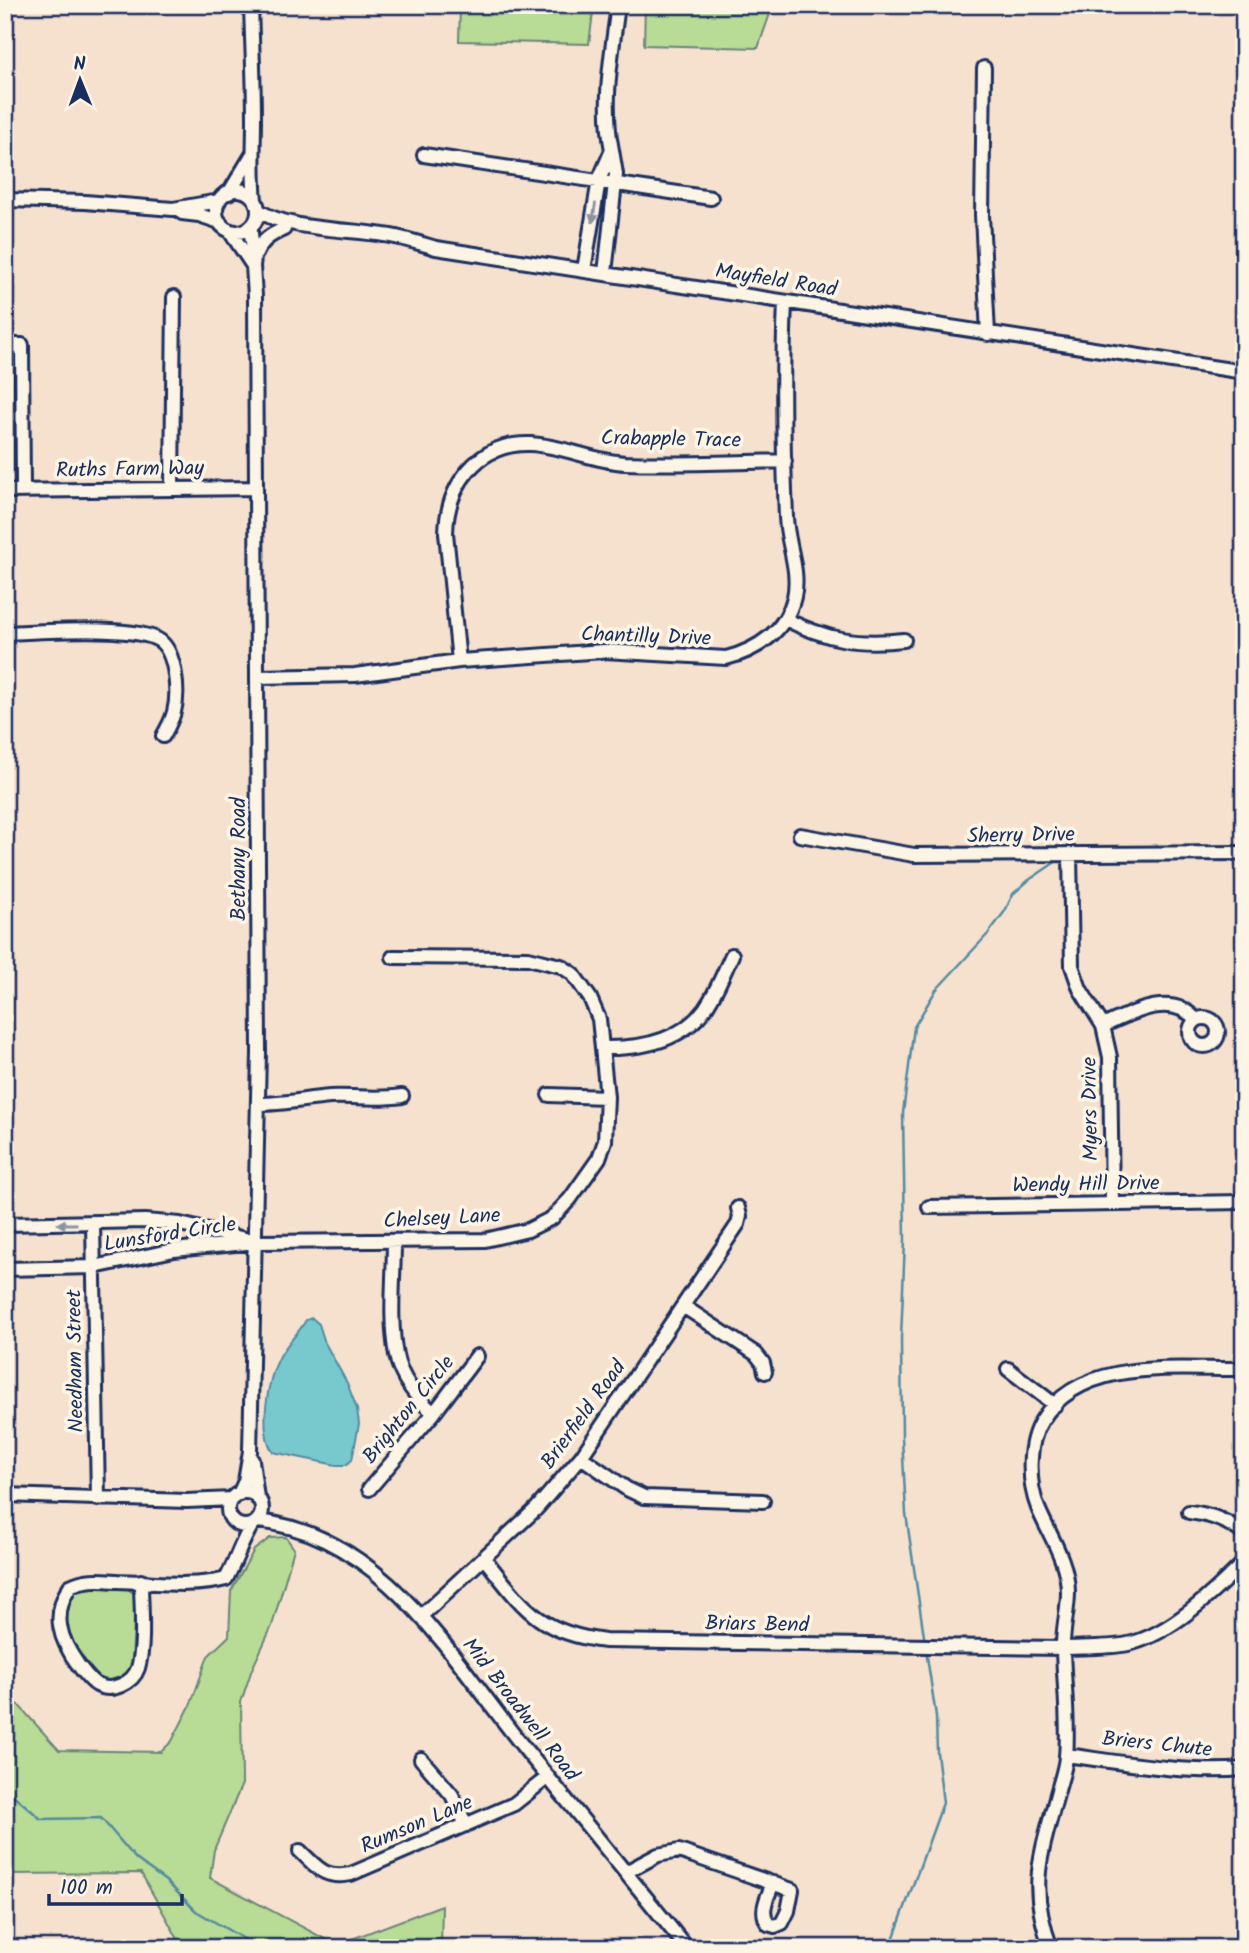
<svg xmlns="http://www.w3.org/2000/svg" width="1249" height="1953" font-family="Kalam,sans-serif">
	<style>
		.green { fill: #b8db95; stroke: #6a857a; stroke-width: 2 }
		.water { fill: #78c9ce; stroke: #538ba1; stroke-width: 2 }
		.lines { fill: none; stroke-linecap: round; stroke-linejoin: round }
		.stream { stroke: #538ba1; stroke-width: 2.5 }
		.minor-casing { stroke: #1b2f5e; stroke-width: 18 }
		.minor { stroke: #fcf5e5; stroke-width: 12 }
		.oneway { fill: #8c92a2 }
		.labels { text-anchor: middle; dominant-baseline: central; stroke-width: 7; stroke-linejoin: round; paint-order: stroke }
		.street-label { font-size: 21px; fill: #1b2f5e; stroke: #fcf5e5 }
	</style>
	<rect width="100%" height="100%" fill="#f6e1cf"/>
	<filter id="ink" filterUnits="userSpaceOnUse"><feTurbulence type="fractalNoise" baseFrequency=".0143" numOctaves="2"/><feDisplacementMap in="SourceGraphic" scale="14" xChannelSelector="R" yChannelSelector="G"/><feConvolveMatrix kernelMatrix="1 2 1 2 8 2 1 2 1" color-interpolation-filters="sRGB"/></filter>
	<g filter="url(#ink)">
		<path class="green" d="M 460,5 L 594,5 L 589,44 L 459,41 Z
			M 645,5 L 773,5 L 758,48 L 644,45 Z
			M 286,1537 L 294,1549 L 272,1626 L 252,1669 L 241,1702 L 242,1784 L 214,1850 L 210,1878 L 336,1945 L 442,1905 L 441,1948 L 183,1948 L 141,1873 L 5,1874 L 5,1690 L 59,1750 L 161,1752 L 172,1741 L 190,1706 L 208,1656 L 229,1636 L 231,1591 L 254,1550 L 270,1538 Z
			M 93,1586 L 123,1586 L 135,1594 L 132,1667 C 103,1712 59,1638 65,1607 C 66,1603 71,1597 73,1592 Z"/>
		<path class="water" d="M 312,1318 L 319,1324 L 325,1343 L 347,1383 L 357,1409 L 359,1424 L 352,1460 L 346,1465 L 336,1465 L 273,1452 C 258,1430 268,1378 280,1356 C 287,1343 299,1333 306,1320 Z"/>
		<g class="lines">
			<path class="stream" d="M 925,1643 L 906,1514 L 902,1437 L 901,1339 L 905,1240 L 903,1113 L 914,1027 L 936,990 L 988,934 L 1005,911 L 1013,894 L 1029,880 L 1060,859
				M 5,1788 L 41,1819 L 101,1818 L 136,1859 L 167,1882 L 196,1911 L 259,1948
				M 890,1948 L 943,1803 L 937,1752 L 936,1716 L 926,1650"/>
			<defs>
				<path id="minor" d="M 251,5 C 252,43 254,81 254,119 C 254,147 252,173 255,200
					M 984,68 L 982,215 L 988,334
					M 612,150 C 602,102 612,53 618,5
					M 424,155 L 711,198
					M216 211a21 21 0 1 1 42 0a21 21 0 1 1-42 0Z
					M 229,193 L 252,155
					M 5,200 L 85,202 L 173,209 L 219,201
					M 258,210 C 286,230 347,229 384,235 C 401,237 419,243 436,248 L 1244,372
					M 182,213 L 199,215 L 220,222
					M 229,230 L 253,266
					M 256,254 C 262,240 270,235 284,229
					M 584,270 L 599,180 L 612,150 L 616,174 L 605,273
					M 5,345 L 22,345 L 23,490
					M 172,488 L 174,297
					M 5,491 L 256,488
					M 785,619 C 827,640 858,645 904,640
					M 5,633 C 36,632 138,624 160,641 C 176,653 179,693 174,712 C 172,720 167,729 163,736
					M 459,661 L 446,533 C 447,485 478,442 531,444 C 563,446 593,461 625,463 C 678,465 732,462 785,461
					M 257,677 L 355,675 L 459,661 L 604,651 L 726,658 C 758,650 786,631 794,597 C 800,569 787,545 786,517 C 783,446 782,373 785,302
					M 800,835 L 914,855 L 1244,853
					M 1070,855 L 1072,966 L 1080,989 L 1103,1026 L 1110,1057 L 1112,1204
					M1190 1032a14 14 0 1 1 28 0a14 14 0 1 1-28 0Z
					M 1103,1026 C 1131,1013 1172,991 1196,1020
					M 602,1048 C 644,1049 689,1040 711,999 C 719,985 725,970 732,955
					M 549,1095 L 607,1097
					M 259,1104 C 283,1104 306,1099 330,1097 C 355,1096 378,1100 402,1096
					M 929,1207 L 1244,1202
					M 93,1223 L 98,1499
					M 5,1224 L 145,1221 L 180,1224 L 245,1239
					M 394,1242 C 394,1278 389,1319 396,1355 C 400,1377 417,1399 434,1413
					M 5,1269 L 94,1267 L 174,1250 L 256,1242 L 485,1240 L 528,1230 L 552,1218 L 570,1199 L 599,1158 L 605,1141 L 607,1097 L 602,1048 L 599,1019 L 590,998 L 573,974 L 561,966 L 528,958 L 393,957
					M 683,1306 L 756,1354 L 763,1363 L 765,1372
					M 1008,1369 L 1055,1405
					M 581,1457 L 627,1489 L 644,1497 L 763,1501
					M 252,1460 L 257,1498
					M 369,1489 L 434,1413 L 477,1356
					M228 1509a17 17 0 1 1 34 0a17 17 0 1 1-34 0Z
					M 239,1494 L 245,1481 L 250,1451 L 259,1053 L 255,296 L 253,266 C 256,252 250,241 251,227
					M 5,1495 L 187,1501 L 232,1499
					M 1189,1512 C 1210,1514 1227,1520 1244,1534
					M 257,1521 C 383,1533 454,1661 525,1749 C 579,1816 633,1882 687,1948
					M 484,1558 C 523,1607 538,1633 605,1641 L 1062,1648 C 1084,1647 1108,1648 1128,1644 C 1170,1635 1215,1591 1244,1562
					M 141,1581 C 141,1606 145,1645 138,1668 C 133,1683 112,1693 97,1685 C 90,1681 84,1672 79,1666 C 60,1640 51,1615 70,1586 C 86,1578 101,1580 118,1581 C 153,1582 192,1588 226,1579 C 236,1561 241,1542 252,1525
					M 421,1616 L 536,1509 L 581,1457 L 738,1224 L 740,1216 L 738,1208
					M 1066,1755 C 1125,1763 1185,1774 1244,1769
					M 421,1759 L 452,1795 L 466,1825
					M 300,1851 C 318,1868 324,1879 351,1874 L 514,1804 L 548,1777
					M 626,1872 L 658,1855 L 679,1851 L 792,1890 L 788,1911 L 782,1923 L 775,1926 L 768,1924 C 759,1910 768,1897 773,1883
					M 1051,1948 C 1028,1887 1040,1858 1056,1798 C 1059,1785 1065,1770 1066,1757 C 1069,1721 1064,1686 1063,1650 C 1062,1631 1068,1612 1068,1592 C 1068,1561 1049,1535 1038,1508 C 1028,1483 1027,1443 1042,1420 C 1082,1356 1179,1370 1244,1369"/>
			</defs>
			<use href="#minor" class="minor-casing"/>
			<use href="#minor" class="minor"/>
		</g>
		<defs><path id="oneway-solid" d="M-6-.8H1V-3.2L6.5 0L1 3.2V.8H-6Z" transform="scale(1.75)"/></defs>
		<g class="oneway">
			<use href="#oneway-solid" transform="translate(594 213) rotate(99)"/>
			<use href="#oneway-solid" transform="translate(67 1224) rotate(180)"/>
		</g>
	</g>
	<g class="labels">
		<g class="street-label">
			<text transform="translate(776 281) rotate(9)">Mayfield Road</text>
			<text transform="translate(671 440) rotate(1)">Crabapple Trace</text>
			<text transform="translate(130 470) rotate(-1)">Ruths Farm Way</text>
			<text transform="translate(646 637) rotate(2)">Chantilly Drive</text>
			<text transform="translate(1021 836) rotate(-1)">Sherry Drive</text>
			<text transform="translate(239 859) rotate(-90)">Bethany Road</text>
			<text transform="translate(1091 1109) rotate(-91)">Myers Drive</text>
			<text transform="translate(1086 1185) rotate(-1)">Wendy Hill Drive</text>
			<text transform="translate(442 1219) rotate(-3)">Chelsey Lane</text>
			<text transform="translate(170 1235) rotate(-9)">Lunsford Circle</text>
			<text transform="translate(76 1361) rotate(-91)">Needham Street</text>
			<text transform="translate(409 1410) rotate(-51)">Brighton Circle</text>
			<text transform="translate(584 1415) rotate(-54)">Brierfield Road</text>
			<text transform="translate(757 1625) rotate(1)">Briars Bend</text>
			<text transform="translate(520 1710) rotate(52)">Mid Broadwell Road</text>
			<text transform="translate(1157 1745) rotate(6)">Briers Chute</text>
			<text transform="translate(417 1825) rotate(-23)">Rumson Lane</text>
		</g>
	</g>
	<rect width="1249" height="1953" fill="none" stroke="#fcf5e5" stroke-width="28"/>
	<rect x="14" y="14" width="1221" height="1925" fill="none" stroke="#1b2f5e" stroke-width="2.5" filter="url(#ink)"/>
	<g transform="translate(80 80) rotate(359)" stroke="#fcf5e5" stroke-width="5" paint-order="stroke">
	<path d="M0-5L12 26L0 18L-12 26Z" fill="#1b2f5e"/>
	<text y="-10" font-size="19" font-weight="bold" text-anchor="middle" fill="#1b2f5e">N</text>
	</g>
	<path d="M49 1894v10h133v-10" fill="none" stroke="#1b2f5e" stroke-width="3.5"/>
	<text x="60" y="1894" font-size="21" fill="#1b2f5e" stroke="#fcf5e5" stroke-width="5" paint-order="stroke">100 m</text>
</svg>
